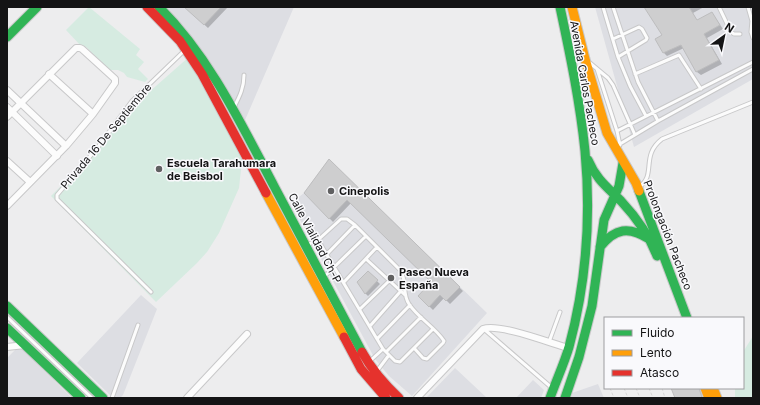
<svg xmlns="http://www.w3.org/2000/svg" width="760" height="405" font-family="Inter,sans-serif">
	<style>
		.built { fill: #dddee3 }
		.green { fill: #d6ebe1 }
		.shadow { fill: #0003 }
		.building { fill: #cececf; stroke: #bdbdbe }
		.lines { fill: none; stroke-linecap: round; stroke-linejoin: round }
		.lane-casing { stroke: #c8c8c9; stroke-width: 5 }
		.street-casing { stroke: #c8c8c9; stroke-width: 8 }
		.fast-casing { stroke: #c8c8c9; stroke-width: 11 }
		.slow-casing { stroke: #c8c8c9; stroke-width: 11 }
		.jam-casing { stroke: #c8c8c9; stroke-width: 11 }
		.path { stroke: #d5d5d5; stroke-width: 1; stroke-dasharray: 3 2; stroke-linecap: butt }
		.lane { stroke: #fcfcfc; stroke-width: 3 }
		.street { stroke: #fcfcfc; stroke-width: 6 }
		.fast { stroke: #30b455; stroke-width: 9 }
		.slow { stroke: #ff9f0a; stroke-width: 9 }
		.jam { stroke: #e5322d; stroke-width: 9 }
		.poi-dot { fill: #606061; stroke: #f9f9fc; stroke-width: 1.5 }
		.labels { text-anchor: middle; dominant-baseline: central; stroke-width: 3; stroke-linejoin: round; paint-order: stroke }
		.street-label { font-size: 11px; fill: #141415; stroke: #f9f9fc }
		.poi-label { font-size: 11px; font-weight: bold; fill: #141415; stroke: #f9f9fc; text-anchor: start }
	</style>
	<rect width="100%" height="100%" fill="#ededee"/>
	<path class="built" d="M 162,7 L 294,7 L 242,127 Z
		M 595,7 L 753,7 L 753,79 L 634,147 Z
		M 329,159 L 487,313 L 412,396 L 389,376 L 375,359 L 291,203 L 304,193 Z
		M 141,295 L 157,309 L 123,395 L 120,398 L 113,398 L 77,363 Z
		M 19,346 L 72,398 L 7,398 L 7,372 L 8,370 L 7,369 L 7,358 Z
		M 455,368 L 487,398 L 426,398 Z
		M 533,380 L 544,390 L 541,398 L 516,398 Z
		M 598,384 L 604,398 L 571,398 L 572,393 Z"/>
	<path class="green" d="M 89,7 L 140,49 L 136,55 L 144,62 L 138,69 L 148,79 L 145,82 L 127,77 L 124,73 L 118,70 L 110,70 L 86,47 L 80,45 L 66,30 Z
		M 190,56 L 243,150 L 239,188 L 219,233 L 207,252 L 197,263 L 156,302 L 51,196 L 102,145 L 122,116 Z
		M 753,336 L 753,398 L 735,398 L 735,388 L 743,388 L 743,352 Z"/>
	<path class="shadow" d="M 185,7 L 228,7 L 208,28 Z
		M 647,7 L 704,7 L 693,13 L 697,21 L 712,13 L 723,29 L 707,38 L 722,64 L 701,75 L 697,72 L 684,48 L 667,56 L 664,53 L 663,36 Z
		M 329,160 L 463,291 L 450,304 L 444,298 L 433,310 L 419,296 L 432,282 L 351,203 L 333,222 L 305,193 Z
		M 368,272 L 380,284 L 368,296 L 365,293 Z
		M 672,388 L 703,388 L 702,395 L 703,398 L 676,398 Z"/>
	<path class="building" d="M 184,7 L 221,7 L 204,25 Z
		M 644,7 L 689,7 L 697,20 L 712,12 L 720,25 L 704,34 L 719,60 L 696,72 L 681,45 L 663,53 L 655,39 L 662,35 Z
		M 329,159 L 460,287 L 446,301 L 440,295 L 429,307 L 418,296 L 431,282 L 347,200 L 329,219 L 304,193 Z
		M 368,271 L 378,280 L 365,294 L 357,282 Z
		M 671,388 L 699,388 L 702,398 L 675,398 Z"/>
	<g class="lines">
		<defs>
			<path id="lane" d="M 603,7 L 618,57 L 630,86 L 646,116
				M 613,7 L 638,82 L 658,121
				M 719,7 L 731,32 L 734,34 L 740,34
				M 748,7 L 752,21
				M 752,20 L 751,32 L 753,38
				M 613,39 L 639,27 L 642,29 L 647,38 L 646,40 L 618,57
				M 590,63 L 608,78 L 613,85 L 635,135
				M 597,69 L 617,131 L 620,145
				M 635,74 L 679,55 L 701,89
				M 234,107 C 240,96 244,87 244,75
				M 617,131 L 753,62
				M 620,144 L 658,121 L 753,69
				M 639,187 C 657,175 640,156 662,139 L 753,102
				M 318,240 L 341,219 L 347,219 L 355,225 L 401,271 C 407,282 402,294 409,304 C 418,318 435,327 444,341 L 443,343 L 427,359 L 423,358 L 414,348
				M 307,245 L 318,240 L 377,339 L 383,349 L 395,361 L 400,362 L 433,329
				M 327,254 L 355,225
				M 366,259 L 405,295
				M 324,277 L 366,236
				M 344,282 L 377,247
				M 151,292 L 57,199 L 57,195 L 98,147 L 132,101 L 185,50
				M 360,309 L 389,281
				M 7,317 L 92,398
				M 370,326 L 400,292
				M 485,330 L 552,388
				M 377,339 L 410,305
				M 549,342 L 560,312
				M 386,352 L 421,317
				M 370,361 L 383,349
				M 377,371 L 389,355
				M 112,398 L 138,325"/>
			<path id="street" d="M 49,74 L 93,114
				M 7,90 L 66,146
				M 7,107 L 57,156
				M 7,117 L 76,48 L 80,48 L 82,49 L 115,79 L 115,83 L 93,114 L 66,146 L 7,206
				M 7,161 L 30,182
				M 7,347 L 25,345
				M 187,398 L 247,334
				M 417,398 L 483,329 C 499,323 550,343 568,348"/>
			<path id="fast" d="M 159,7 C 211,59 241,124 275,188 C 304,243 333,297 362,352
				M 7,37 L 37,7
				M 588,160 C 596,179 607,187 621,201 C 636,217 649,235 657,256
				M 639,191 L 687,318
				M 600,247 C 615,228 629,226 649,239
				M 7,306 L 103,398
				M 7,328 L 81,398
				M 550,398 C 556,381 564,364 569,347 C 586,284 591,215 585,151 C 580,102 570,54 560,7
				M 565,398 L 579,357 L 592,306 L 604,220 L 619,186 L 623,163"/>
			<path id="slow" d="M 572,7 L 585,59 L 607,133 L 636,183 L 639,191
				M 266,193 L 344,337
				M 705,388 L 709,398
				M 713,388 L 717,398"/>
			<path id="jam" d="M 147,7 L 180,41 L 202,74 L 266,193
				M 344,337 L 361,369 L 386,398
				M 362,352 C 372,370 384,384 399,398"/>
		</defs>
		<use href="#lane" class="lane-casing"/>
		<use href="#street" class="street-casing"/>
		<use href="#fast" class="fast-casing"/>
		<use href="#slow" class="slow-casing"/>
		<use href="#jam" class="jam-casing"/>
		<path class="path" d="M 610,388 L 614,398
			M 624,388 L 628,398
			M 636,388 L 640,398
			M 649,388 L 653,398
			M 662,388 L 665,398"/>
		<use href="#lane" class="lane"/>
		<use href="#street" class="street"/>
		<use href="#fast" class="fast"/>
		<use href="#slow" class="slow"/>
		<use href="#jam" class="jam"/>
	</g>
	<g class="poi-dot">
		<circle cx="159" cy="169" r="4"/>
		<circle cx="331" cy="191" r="4"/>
		<circle cx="391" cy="278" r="4"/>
	</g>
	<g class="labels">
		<g class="street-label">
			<text transform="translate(585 83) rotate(80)">Avenida Carlos Pacheco</text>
			<text transform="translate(106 136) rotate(-50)">Privada 16 De Septiembre</text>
			<text transform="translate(668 235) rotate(69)">Prolongación Pacheco</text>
			<text transform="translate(315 238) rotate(62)">Calle Vialidad Ch-P</text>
		</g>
		<g class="poi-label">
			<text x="167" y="163">Escuela Tarahumara<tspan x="167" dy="13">de Beisbol</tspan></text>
			<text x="339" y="191">Cinepolis</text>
			<text x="399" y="272">Paseo Nueva<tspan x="399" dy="13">España</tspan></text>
		</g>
	</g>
	<rect width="760" height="405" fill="none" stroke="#141415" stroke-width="16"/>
	<rect x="604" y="317" width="140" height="72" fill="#f9f9fc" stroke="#9d9da0"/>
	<rect x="612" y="330" width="20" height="6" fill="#30b455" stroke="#9d9da0"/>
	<text x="640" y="337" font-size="12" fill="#141415">Fluido</text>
	<rect x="612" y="350" width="20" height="6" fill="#ff9f0a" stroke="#9d9da0"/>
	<text x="640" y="357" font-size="12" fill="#141415">Lento</text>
	<rect x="612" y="370" width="20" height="6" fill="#e5322d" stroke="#9d9da0"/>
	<text x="640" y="377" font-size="12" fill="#141415">Atasco</text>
	<g transform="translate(724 36) rotate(33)" stroke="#f9f9fc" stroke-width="3" paint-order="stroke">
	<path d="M0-3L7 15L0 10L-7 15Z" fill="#141415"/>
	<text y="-6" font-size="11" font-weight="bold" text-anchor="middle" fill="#141415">N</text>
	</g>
</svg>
